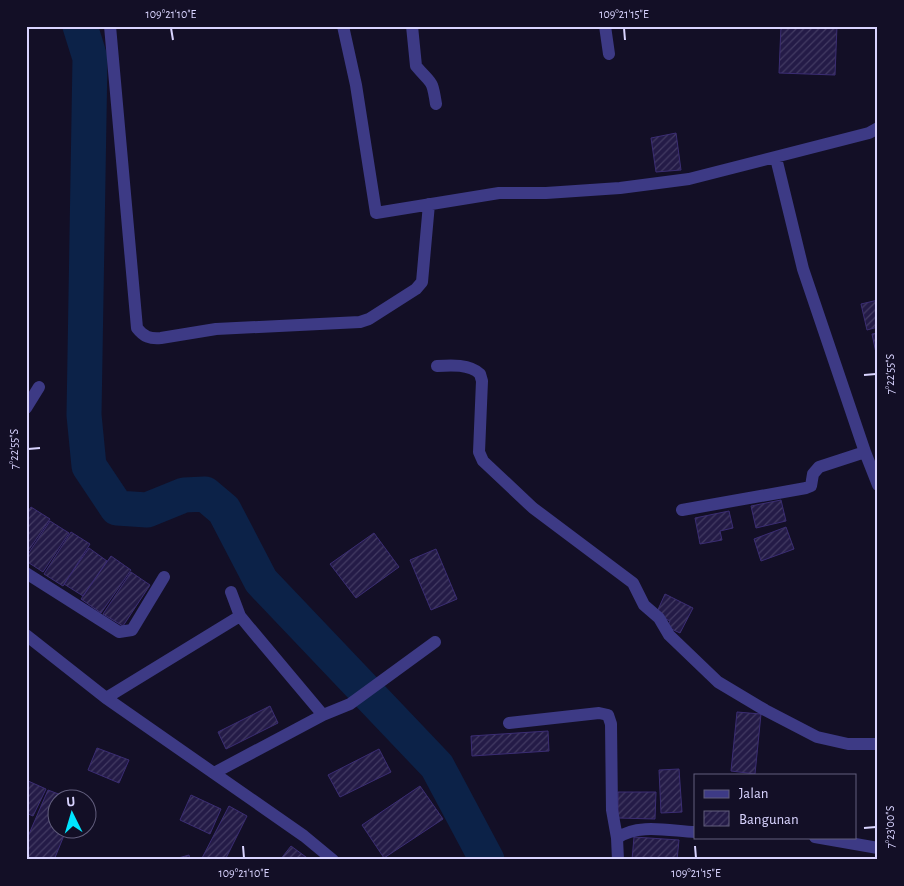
<svg xmlns="http://www.w3.org/2000/svg" width="904" height="886" font-family="'Alegreya Sans',sans-serif">
	<style>
		.lines { fill: none; stroke-linecap: round; stroke-linejoin: round }
		.river { stroke: #0c2248; stroke-width: 35 }
		.building { fill: url(#building-hatch); stroke: #3b2d73 }
		.minor { stroke: #3d3a85; stroke-width: 12 }
		.ticks { fill: none; stroke: #d9d4ff; stroke-width: 2 }
		.neatline { fill: none; stroke: #d9d4ff; stroke-width: 2 }
		.ticks-label { font-size: 12px; text-anchor: middle; fill: #d9d4ff }
	</style>
	<defs>
		<pattern id="building-hatch" width="6" height="6" patternUnits="userSpaceOnUse" patternTransform="scale(1.25)"><rect width="6" height="6" fill="#241b47"/><path d="M-1 1l2-2M0 6l6-6M5 7l2-2" fill="none" stroke="#433b63"/></pattern>
	</defs>
	<rect width="100%" height="100%" fill="#130f26"/>
	<g class="lines">
		<path class="river" d="M 80,26 L 90,58 L 84,415 L 89,466 L 117,508 L 147,510 L 184,495 L 205,494 L 224,510 L 261,581 L 437,766 L 487,860"/>
	</g>
	<path class="building" d="M 781,26 L 837,26 L 835,75 L 779,73 Z
		M 676,133 L 681,170 L 656,172 L 651,138 Z
		M 878,300 L 878,327 L 867,330 L 861,304 Z
		M 878,333 L 878,353 L 876,353 L 872,334 Z
		M 781,500 L 786,521 L 756,528 L 751,506 Z
		M 31,507 L 50,519 L 26,554 L 26,514 Z
		M 729,511 L 733,528 L 720,531 L 722,540 L 700,544 L 695,518 Z
		M 50,521 L 69,533 L 43,572 L 26,561 L 26,557 Z
		M 786,527 L 794,549 L 761,561 L 754,539 Z
		M 71,532 L 90,544 L 63,586 L 44,574 Z
		M 374,533 L 399,567 L 356,598 L 330,564 Z
		M 89,548 L 107,561 L 83,596 L 64,584 Z
		M 436,549 L 457,599 L 431,610 L 410,560 Z
		M 111,556 L 131,570 L 101,613 L 81,599 Z
		M 131,572 L 150,585 L 123,626 L 103,614 Z
		M 665,594 L 693,608 L 680,633 L 667,627 L 670,621 L 656,614 Z
		M 270,706 L 278,723 L 226,749 L 218,732 Z
		M 737,712 L 761,714 L 755,774 L 731,771 Z
		M 548,731 L 549,751 L 472,756 L 471,736 Z
		M 97,748 L 129,760 L 119,783 L 88,770 Z
		M 379,749 L 391,772 L 340,797 L 328,775 Z
		M 679,769 L 682,812 L 661,813 L 659,770 Z
		M 26,780 L 46,789 L 33,816 L 26,813 Z
		M 420,786 L 443,819 L 384,858 L 362,825 Z
		M 48,790 L 69,798 L 58,798 L 58,828 L 67,828 L 54,860 L 26,860 L 26,841 Z
		M 618,792 L 656,792 L 655,819 L 618,818 Z
		M 191,795 L 221,809 L 210,834 L 180,820 Z
		M 229,806 L 247,816 L 225,860 L 201,860 Z
		M 634,837 L 679,840 L 677,860 L 632,860 Z
		M 291,846 L 310,860 L 280,860 Z
		M 189,855 L 190,860 L 171,860 Z"/>
	<g class="lines">
		<path class="minor" d="M 110,26 L 137,328 C 144,337 150,339 161,338 L 216,329 L 360,322 L 369,319 L 416,289 L 422,282 L 429,204
			M 343,26 L 356,85 L 376,213 L 499,193 L 546,193 L 620,188 L 689,179 L 869,133 L 878,128
			M 412,26 L 416,66 C 432,85 432,78 436,104
			M 605,26 L 609,54
			M 776,158 L 803,269 L 865,452 L 878,485
			M 437,366 C 451,365 470,364 480,374 L 482,381 L 479,452 L 483,461 L 533,508 L 633,583 L 644,605 L 659,618 L 669,635 L 718,682 L 765,710 L 817,737 L 848,744 L 878,744
			M 26,408 L 39,387
			M 682,510 L 806,488 L 811,486 L 813,474 L 819,467 L 865,452
			M 26,573 L 119,632 L 132,630 L 164,577
			M 231,592 L 240,616 L 249,627 L 323,715
			M 26,635 L 106,698 L 304,836 L 333,860
			M 106,698 L 240,616
			M 509,723 L 599,713 L 608,715 L 611,724 L 612,810 L 617,838
			M 214,773 L 323,715 L 350,704 L 435,642
			M 815,837 L 878,848
			M 618,860 L 617,838 C 638,823 670,831 695,832"/>
	</g>
	<path class="ticks" d="M 171,28 L 173,40M 624,28 L 625,40M 864,375 L 876,374M 28,449 L 40,448M 864,828 L 876,827M 243,846 L 244,858M 695,846 L 696,858"/>
	<rect width="904" height="886" fill="none" stroke="#130f26" stroke-width="55"/>
	<rect x="694" y="774" width="162" height="65" fill="#130f26" stroke="#625e7d"/>
	<rect x="704" y="790" width="25" height="8" fill="#3d3a85" stroke="#625e7d"/>
	<text x="739" y="798" font-size="15" fill="#d9d4ff">Jalan</text>
	<rect x="704" y="811" width="25" height="15" fill="url(#building-hatch)" stroke="#625e7d"/>
	<text x="739" y="824" font-size="15" fill="#d9d4ff">Bangunan</text>
	<g transform="translate(72 814) rotate(355)"><circle r="24" fill="#130f26" stroke="#625e7d"/>
	<path d="M0-4L9 19L0 12L-9 19Z" fill="#00e5ff"/>
	<text y="-8" font-size="14" font-weight="bold" text-anchor="middle" fill="#d9d4ff">U</text>
	</g>
	<rect x="28" y="28" width="848" height="830" class="neatline"/>
	<g class="ticks-label">
		<text x="171" y="18">109°21'10"E</text>
		<text x="624" y="18">109°21'15"E</text>
		<text transform="translate(890 374) rotate(-90)" y="4">7°22'55"S</text>
		<text transform="translate(14 449) rotate(-90)" y="4">7°22'55"S</text>
		<text transform="translate(890 827) rotate(-90)" y="4">7°23'00"S</text>
		<text x="244" y="877">109°21'10"E</text>
		<text x="696" y="877">109°21'15"E</text>
	</g>
</svg>
